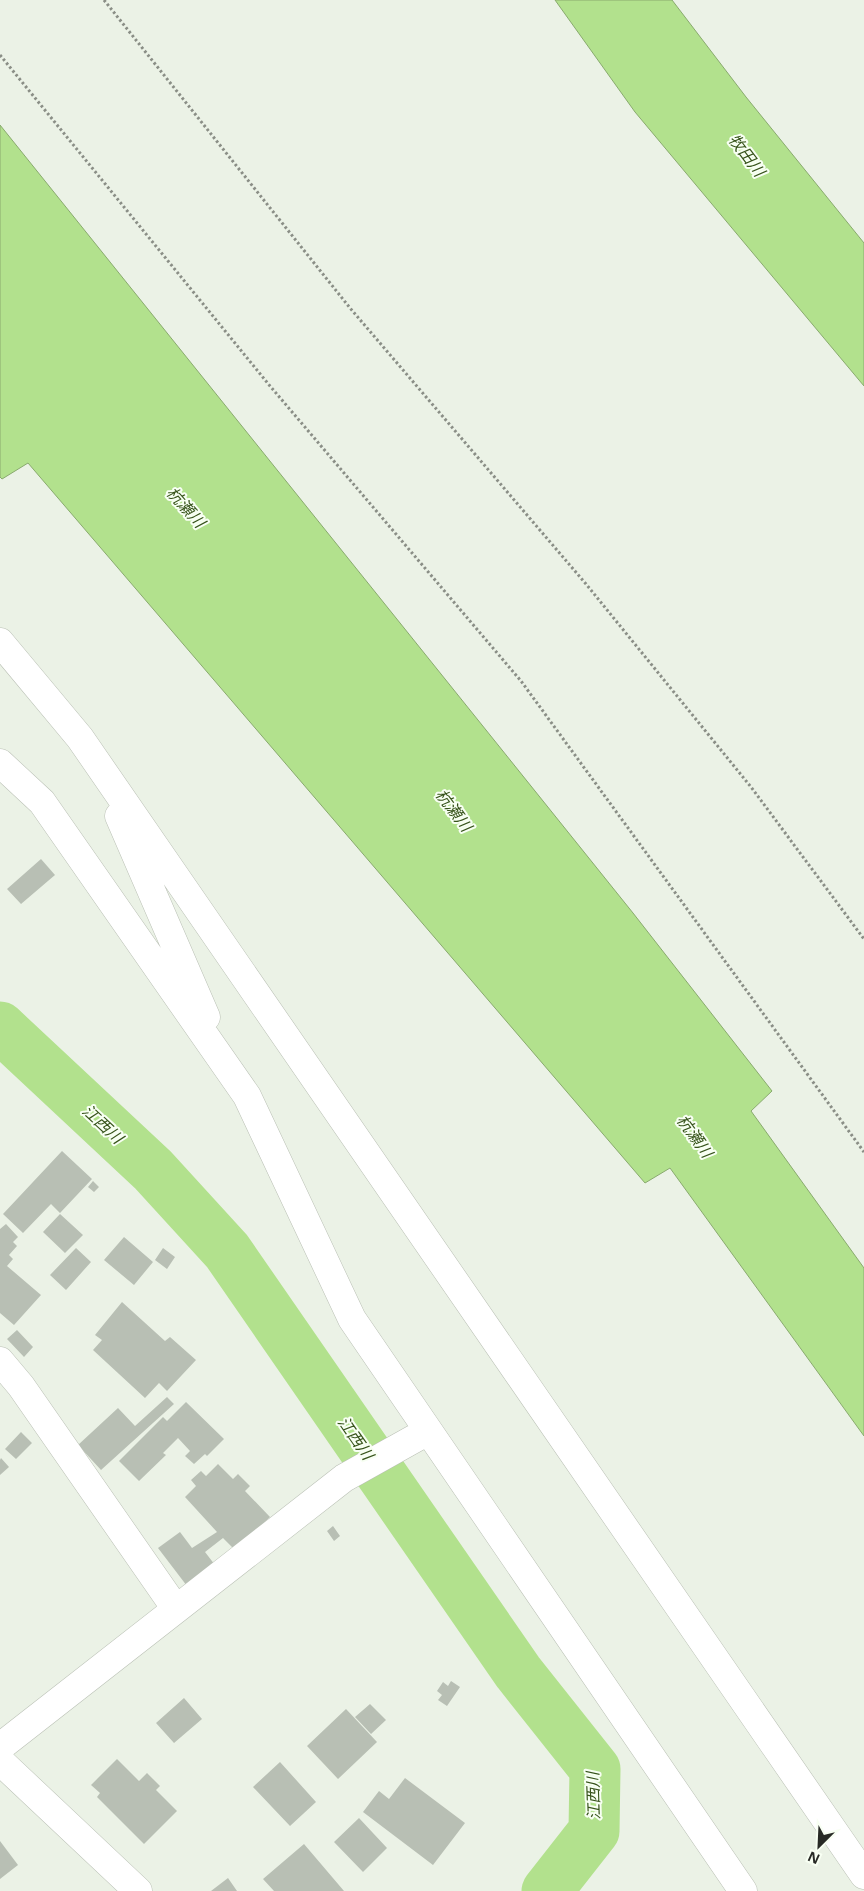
<svg xmlns="http://www.w3.org/2000/svg" width="864" height="1891" font-family="'Noto Sans','Noto Sans JP',sans-serif">
	<style>
		.water { fill: #b2e18d; stroke: #89aa6e }
		.lines { fill: none; stroke-linecap: round; stroke-linejoin: round }
		.river { stroke: #b2e18d; stroke-width: 51 }
		.building { fill: #b8bfb4 }
		.minor-casing { stroke: #bac0b5; stroke-width: 29 }
		.tertiary-casing { stroke: #bac0b5; stroke-width: 29 }
		.path { stroke: #8a8e86; stroke-width: 3; stroke-dasharray: 2.5 2.5; stroke-linecap: butt }
		.minor { stroke: #fff; stroke-width: 28 }
		.tertiary { stroke: #fff; stroke-width: 28 }
		.labels { text-anchor: middle; dominant-baseline: central; stroke-width: 4; stroke-linejoin: round; paint-order: stroke }
		.water-label { font-size: 16px; font-style: italic; fill: #36531a; stroke: #f8fff3 }
	</style>
	<rect width="100%" height="100%" fill="#ebf2e6"/>
	<path class="water" d="M 555,0 L 672,0 L 746,97 L 864,243 L 864,386 L 635,112 Z
		M 0,125 L 633,913 L 772,1091 L 751,1111 L 864,1268 L 864,1436 L 670,1168 L 645,1183 L 28,463 L 2,479 L 0,477 Z"/>
	<g class="lines">
		<path class="river" d="M 0,1027 L 153,1170 L 227,1251 L 518,1672 L 595,1769 L 594,1831 L 547,1891"/>
	</g>
	<path class="building" d="M 41,859 L 55,875 L 21,904 L 7,889 Z
		M 62,1151 L 92,1179 L 60,1213 L 51,1204 L 23,1233 L 3,1214 Z
		M 93,1181 L 99,1187 L 94,1192 L 88,1187 Z
		M 60,1214 L 83,1235 L 65,1253 L 43,1232 Z
		M 6,1224 L 18,1237 L 13,1242 L 17,1246 L 9,1255 L 13,1259 L 7,1266 L 41,1295 L 14,1325 L 0,1313 L 0,1229 Z
		M 124,1237 L 153,1262 L 134,1285 L 104,1260 Z
		M 76,1248 L 91,1262 L 66,1290 L 50,1275 Z
		M 163,1248 L 175,1257 L 167,1269 L 155,1260 Z
		M 122,1302 L 165,1341 L 170,1337 L 196,1360 L 167,1391 L 159,1383 L 145,1398 L 93,1350 L 102,1340 L 95,1335 Z
		M 17,1330 L 33,1347 L 24,1357 L 7,1339 Z
		M 167,1397 L 174,1404 L 101,1470 L 78,1445 L 118,1408 L 135,1426 Z
		M 186,1402 L 224,1439 L 207,1456 L 205,1454 L 194,1464 L 185,1456 L 190,1451 L 178,1438 L 163,1453 L 166,1455 L 139,1481 L 119,1461 L 163,1417 L 167,1421 Z
		M 21,1432 L 32,1443 L 16,1459 L 5,1449 Z
		M 1,1458 L 9,1467 L 0,1475 L 0,1460 Z
		M 218,1464 L 233,1479 L 238,1474 L 250,1486 L 245,1491 L 270,1517 L 235,1550 L 223,1538 L 205,1552 L 215,1565 L 187,1586 L 158,1548 L 180,1532 L 192,1548 L 217,1532 L 185,1497 L 196,1486 L 191,1480 L 201,1471 L 206,1476 Z
		M 333,1526 L 340,1536 L 334,1541 L 327,1531 Z
		M 451,1681 L 460,1687 L 447,1706 L 438,1700 L 442,1695 L 437,1691 L 443,1682 L 448,1686 Z
		M 184,1698 L 202,1719 L 174,1743 L 156,1723 Z
		M 370,1704 L 386,1720 L 371,1734 L 355,1717 Z
		M 346,1709 L 377,1742 L 338,1779 L 307,1746 Z
		M 117,1759 L 139,1781 L 147,1773 L 160,1786 L 156,1790 L 177,1811 L 144,1844 L 97,1797 L 100,1793 L 91,1785 Z
		M 280,1762 L 316,1802 L 290,1826 L 253,1787 Z
		M 405,1778 L 465,1823 L 433,1865 L 363,1812 L 379,1791 L 389,1799 Z
		M 359,1818 L 387,1848 L 363,1872 L 334,1842 Z
		M 0,1841 L 18,1865 L 0,1879 Z
		M 304,1844 L 344,1891 L 274,1891 L 263,1879 Z
		M 228,1878 L 237,1891 L 211,1891 Z"/>
	<g class="lines">
		<defs>
			<path id="minor" d="M 0,642 L 80,738 L 864,1875
				M 0,763 L 42,802 L 247,1096 L 352,1319 L 743,1891
				M 119,816 L 206,1017
				M 0,1361 L 21,1386 L 176,1609
				M 0,1747 L 344,1478 L 428,1431"/>
			<path id="tertiary" d="M 0,1761 L 138,1891"/>
		</defs>
		<use href="#minor" class="minor-casing"/>
		<use href="#tertiary" class="tertiary-casing"/>
		<path class="path" d="M 104,0 L 350,308 L 586,584 L 751,787 L 864,939
			M 0,55 L 270,386 L 521,681 L 864,1152"/>
		<use href="#minor" class="minor"/>
		<use href="#tertiary" class="tertiary"/>
	</g>
	<g class="labels">
		<g class="water-label">
			<text transform="translate(747 155) rotate(53)">牧田川</text>
			<text transform="translate(186 507) rotate(48)">杭瀬川</text>
			<text transform="translate(454 810) rotate(53)">杭瀬川</text>
			<text transform="translate(103 1124) rotate(43)">江西川</text>
			<text transform="translate(695 1136) rotate(54)">杭瀬川</text>
			<text transform="translate(356 1438) rotate(55)">江西川</text>
			<text transform="translate(593 1796) rotate(-92)">江西川</text>
		</g>
	</g>
	<g transform="translate(819 1846) rotate(204)" stroke="#f8fff3" stroke-width="4" paint-order="stroke">
	<path d="M0-4L9 19L0 12L-9 19Z" fill="#282a26"/>
	<text y="-8" font-size="14" font-weight="bold" text-anchor="middle" fill="#282a26">N</text>
	</g>
</svg>
